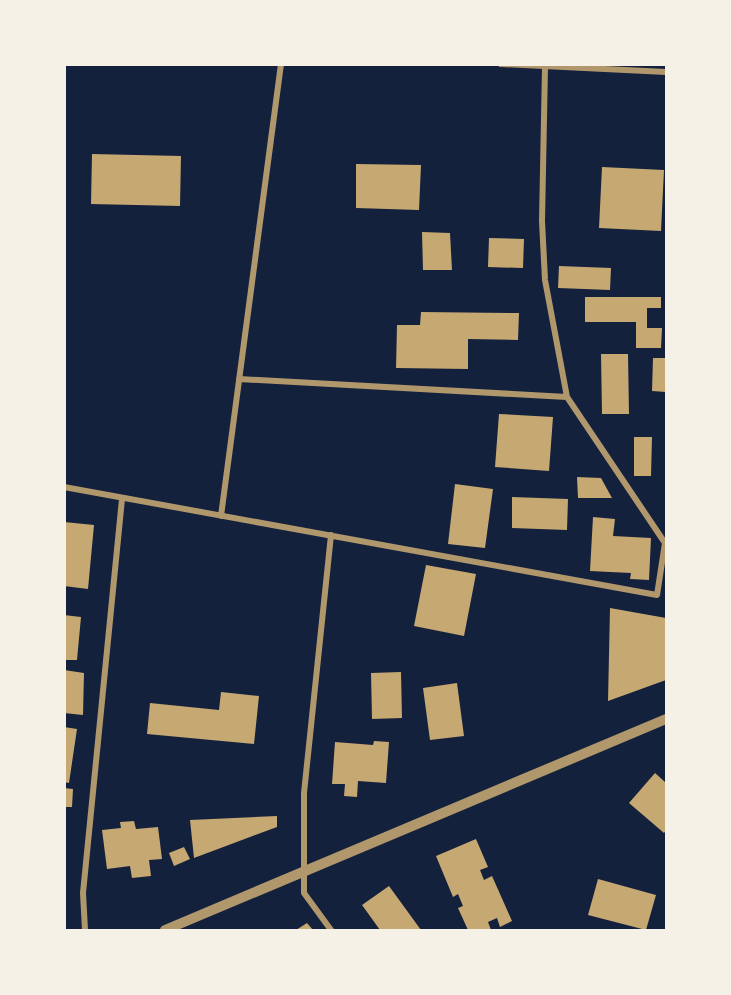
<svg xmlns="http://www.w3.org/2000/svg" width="731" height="995" font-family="'Noto Sans',sans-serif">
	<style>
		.building { fill: #c6a872 }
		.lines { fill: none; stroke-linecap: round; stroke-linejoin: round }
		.minor { stroke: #b1986c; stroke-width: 6 }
		.tertiary { stroke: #b1986c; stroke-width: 10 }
	</style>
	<rect width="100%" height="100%" fill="#14213d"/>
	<path class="building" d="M 92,154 L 181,156 L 180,206 L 91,204 Z
		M 356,164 L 421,165 L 419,210 L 356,208 Z
		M 602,167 L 664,170 L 661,231 L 599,228 Z
		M 422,232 L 450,233 L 452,270 L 423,270 Z
		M 489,238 L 524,239 L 523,268 L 488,267 Z
		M 559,266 L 611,268 L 610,290 L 558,288 Z
		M 585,297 L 661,297 L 661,308 L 647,308 L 647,328 L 662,328 L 661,348 L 636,348 L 636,322 L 585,322 Z
		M 421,312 L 519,313 L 518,340 L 468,339 L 468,369 L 396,368 L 397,325 L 420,325 Z
		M 601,354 L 628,354 L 629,414 L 602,414 Z
		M 653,358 L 666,358 L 666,392 L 652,391 Z
		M 499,414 L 553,417 L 549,471 L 495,467 Z
		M 634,437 L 652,437 L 651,476 L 634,476 Z
		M 577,477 L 601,478 L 612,498 L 578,498 Z
		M 455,484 L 493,489 L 485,548 L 448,544 Z
		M 512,497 L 568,499 L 567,530 L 512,528 Z
		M 593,517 L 615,519 L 613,536 L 651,538 L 649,580 L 630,579 L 631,573 L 590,571 Z
		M 64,522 L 94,525 L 88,589 L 64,586 Z
		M 426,565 L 476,574 L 464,636 L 414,626 Z
		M 610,608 L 666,618 L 666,680 L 608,701 Z
		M 64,615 L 81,617 L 77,660 L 64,660 Z
		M 64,670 L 84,673 L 83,715 L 64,713 Z
		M 401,672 L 402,718 L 372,719 L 371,673 Z
		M 457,683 L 464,736 L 430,740 L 423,688 Z
		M 221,692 L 259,696 L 254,744 L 147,734 L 150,703 L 219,710 Z
		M 64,727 L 77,729 L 69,783 L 64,782 Z
		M 374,741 L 389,742 L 386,783 L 358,781 L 357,797 L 344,796 L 345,784 L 332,784 L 335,742 L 373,745 Z
		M 655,773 L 665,782 L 666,780 L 666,830 L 664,833 L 629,803 Z
		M 64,788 L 73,789 L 72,807 L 64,807 Z
		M 277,816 L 277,827 L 194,858 L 190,820 Z
		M 134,821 L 136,829 L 158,827 L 162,859 L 149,860 L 151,876 L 132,878 L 130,866 L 107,869 L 102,830 L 121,828 L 120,822 Z
		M 476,839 L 488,867 L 480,870 L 484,880 L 492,876 L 512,921 L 500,927 L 497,918 L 488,922 L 491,930 L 468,930 L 458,908 L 463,906 L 458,894 L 453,897 L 436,856 Z
		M 184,847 L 190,859 L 174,866 L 169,853 Z
		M 598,879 L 656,895 L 646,930 L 588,915 Z
		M 389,886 L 421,930 L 380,930 L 362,905 Z
		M 307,923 L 313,930 L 296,930 Z"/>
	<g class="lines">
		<path class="minor" d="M 501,64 L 666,72
			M 545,67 L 542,221 L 545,280 L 567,397
			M 64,487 L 657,595 L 665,543 L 567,397 L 239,379
			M 221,516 L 281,64
			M 85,930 L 83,893 L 122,499
			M 331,930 L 304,893 L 304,793 L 331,535"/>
		<path class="tertiary" d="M 165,930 L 666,719"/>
	</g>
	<rect width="731" height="995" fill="none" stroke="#f6f1e7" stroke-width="132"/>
</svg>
